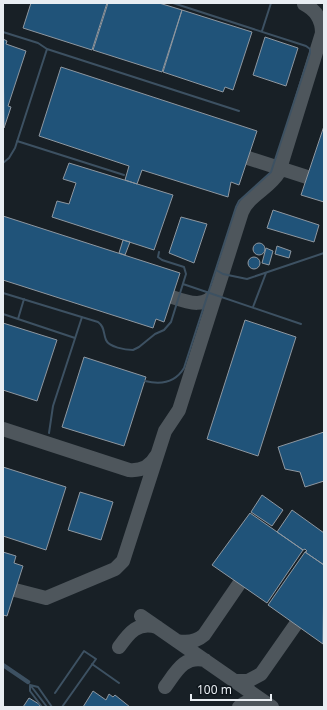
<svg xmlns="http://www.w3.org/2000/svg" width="327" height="710" font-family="'Noto Sans',sans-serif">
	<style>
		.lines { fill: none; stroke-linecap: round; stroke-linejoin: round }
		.taxiway { stroke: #4e565c; stroke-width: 14 }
		.building { fill: #205379; stroke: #8e97a0 }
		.service { stroke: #3d5162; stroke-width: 2 }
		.minor { stroke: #3d5162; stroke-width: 4.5 }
	</style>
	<rect width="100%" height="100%" fill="#182026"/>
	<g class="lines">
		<path class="taxiway" d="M 248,158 L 307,177
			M 172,297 C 189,303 207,309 217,290
			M 3,429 L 129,470 C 141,471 150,467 156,456
			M 15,590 L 46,598 L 115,569 L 123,561 L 165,431 L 179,410 L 242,212 C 249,195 270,188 279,172 L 322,33 C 322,20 316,10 304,4
			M 141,616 L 272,707
			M 177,641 C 187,643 196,642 204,635 L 239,584
			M 119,647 C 129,633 138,621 157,627
			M 234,681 L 248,681 L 261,674 L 296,624
			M 165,687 C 176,672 184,655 205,660
			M 239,707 C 247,700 255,698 264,702"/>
	</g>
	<path class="building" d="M 31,3 L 107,3 L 92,50 L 23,28 Z
		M 108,3 L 159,3 L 182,10 L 162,72 L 93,50 Z
		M 182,10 L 252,32 L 233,90 L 225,87 L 223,92 L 163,72 Z
		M 265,37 L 298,48 L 286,86 L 253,75 Z
		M 3,39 L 7,41 L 6,44 L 26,51 L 8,106 L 11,107 L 4,128 Z
		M 61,67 L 257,131 L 239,185 L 231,182 L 228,197 L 142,170 L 137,184 L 125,180 L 129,166 L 39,136 Z
		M 324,126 L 324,202 L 301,195 Z
		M 69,163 L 173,195 L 154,250 L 52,217 L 57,201 L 69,204 L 76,183 L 63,179 Z
		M 273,210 L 319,225 L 314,242 L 267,228 Z
		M 3,216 L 180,273 L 164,322 L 156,319 L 153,328 L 3,280 Z
		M 181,217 L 207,224 L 194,263 L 169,253 Z
		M 123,240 L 130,242 L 125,255 L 119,253 Z
		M253 249a6 6 0 1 1 12 0a6 6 0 1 1-12 0Z
		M 277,246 L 291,251 L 289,258 L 275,254 Z
		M 266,248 L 273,251 L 269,265 L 262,263 Z
		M248 263a6 6 0 1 1 12 0a6 6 0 1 1-12 0Z
		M 245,320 L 296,337 L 258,456 L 207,439 Z
		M 3,323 L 57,340 L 37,401 L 3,390 Z
		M 84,357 L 146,377 L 124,446 L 62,427 Z
		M 324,432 L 324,481 L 305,487 L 300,472 L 285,469 L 278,447 Z
		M 3,467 L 66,487 L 46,550 L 3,536 Z
		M 80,492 L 113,502 L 101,540 L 68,530 Z
		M 262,495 L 283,510 L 272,526 L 251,512 Z
		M 292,510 L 324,533 L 324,565 L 305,552 L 307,551 L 305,549 L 303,550 L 277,532 Z
		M 250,513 L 303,550 L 267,603 L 212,565 Z
		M 3,552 L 16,556 L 14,563 L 23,566 L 7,616 L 3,615 Z
		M 305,552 L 324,565 L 323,644 L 268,605 Z
		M 93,691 L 106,700 L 109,694 L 113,697 L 115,695 L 130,707 L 83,707 Z
		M 29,698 L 39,704 L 40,707 L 23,707 Z"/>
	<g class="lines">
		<path class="service" d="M 262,31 L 271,3
			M 3,32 L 38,43 L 47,49 L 239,111
			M 17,141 L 124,175
			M 3,163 L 9,158 L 15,148 L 47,49
			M 216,270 L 223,274 L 247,279 L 324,253
			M 183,284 L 301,324
			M 3,293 L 98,322 C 105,327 103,333 106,340 C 109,347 125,350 133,350 L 139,347 L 155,334 L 164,330 L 171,322 L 186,274 L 184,267 L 162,260 L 158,257 L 159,252
			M 253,307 L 266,273
			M 3,314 L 75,338
			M 18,319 L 24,299
			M 145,381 C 161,385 175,383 184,368 L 236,207 L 239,201 L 271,172 L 310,53 L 310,49 L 306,46 L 173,3
			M 49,433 L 53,406 L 82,317
			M 92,664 L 119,683
			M 30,685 L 38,687 L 52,707
			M 30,686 L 30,691 L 42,707
			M 31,686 L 47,707
			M 55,693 L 84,651 L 96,659 L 62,707"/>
		<path class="minor" d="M 3,665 L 28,682"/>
	</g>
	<rect width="327" height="710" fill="none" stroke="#e8edf2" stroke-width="8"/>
	<path d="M191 694v6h80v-6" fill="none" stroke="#e8edf2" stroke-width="2"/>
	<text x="197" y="694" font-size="12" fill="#e8edf2" stroke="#0f161c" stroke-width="3" paint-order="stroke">100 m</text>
</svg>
